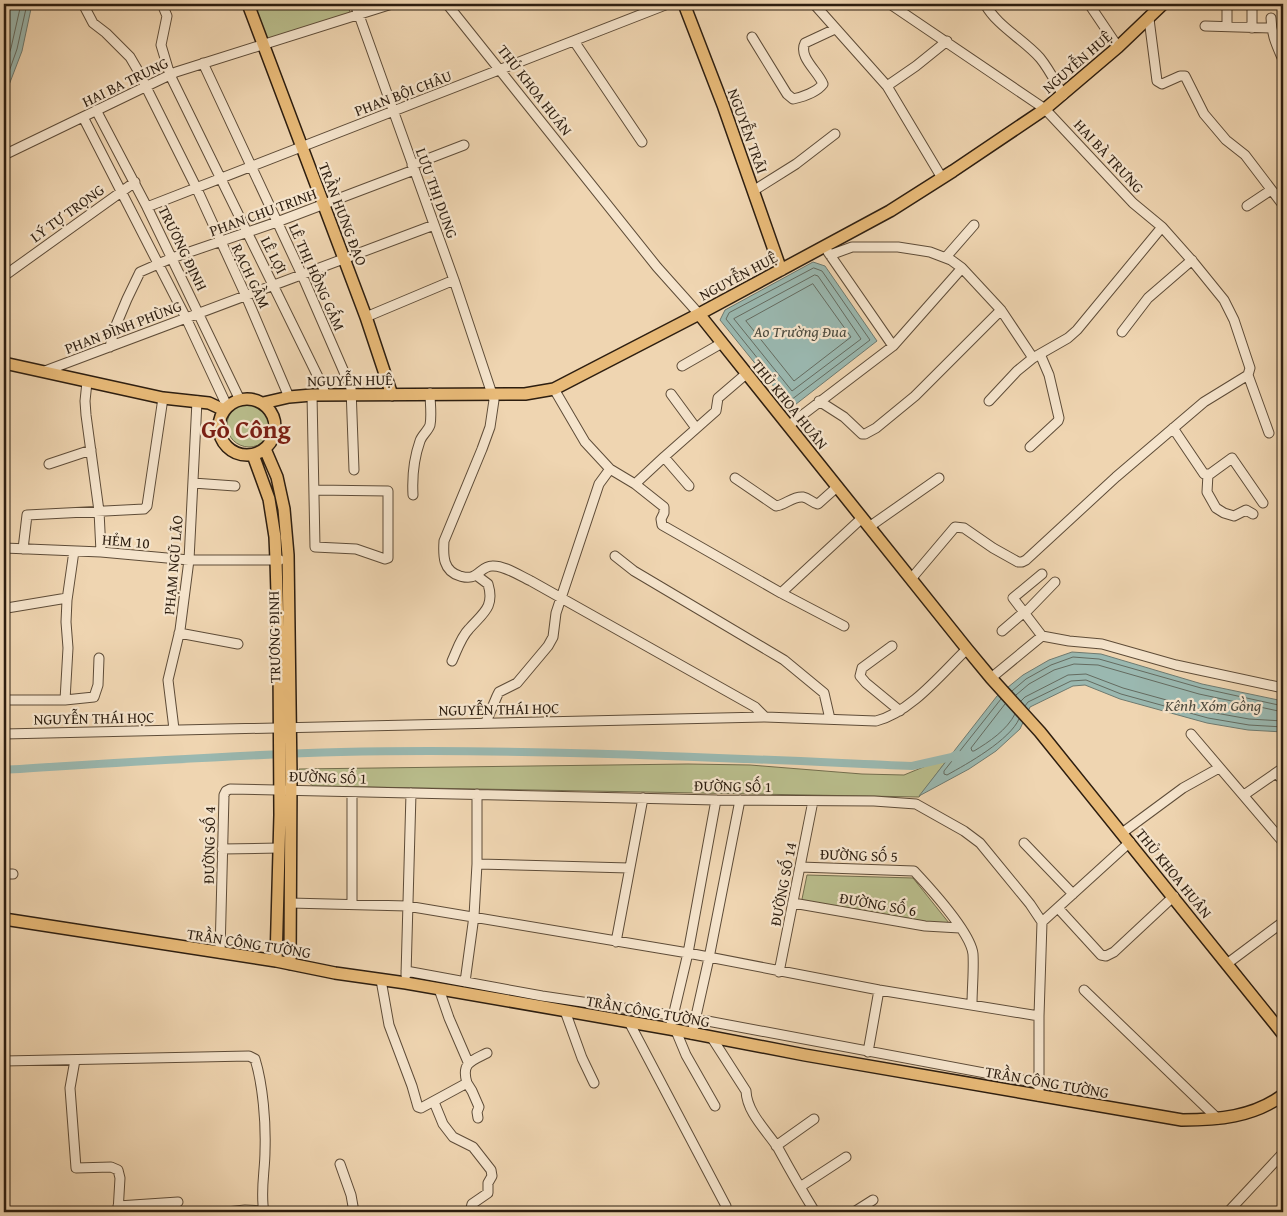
<svg xmlns="http://www.w3.org/2000/svg" width="1287" height="1216" font-family="'Gentium Book Plus',serif">
	<style>
		.green { fill: #b9bd8c; stroke: #736e4e }
		.water { fill: #9ab8b0; stroke: #6e7a70 }
		.lines { fill: none; stroke-linecap: round; stroke-linejoin: round }
		.shore { stroke: #646b60; stroke-width: 1 }
		.canal { stroke: #9ab8b0; stroke-width: 8 }
		.minor-casing { stroke: #5e4c38; stroke-width: 11 }
		.major-casing { stroke: #2d1e10; stroke-width: 14 }
		.minor { stroke: #f5e4cc; stroke-width: 9 }
		.major { stroke: #e8ba78; stroke-width: 11 }
		.labels { text-anchor: middle; dominant-baseline: central; stroke-width: 4.5; stroke-linejoin: round; paint-order: stroke }
		.street-label { font-size: 15px; fill: #2d1e10; stroke: #f5e4cc }
		.water-label { font-size: 16px; font-style: italic; fill: #4e4c40; stroke: #f5e4cc }
		.town-label { font-size: 25px; font-weight: bold; fill: #7a1f14; stroke: #f5e4cc }
	</style>
	<rect width="100%" height="100%" fill="#efd5b1"/>
	<filter id="stains"><feTurbulence type="fractalNoise" baseFrequency=".004" numOctaves="4"/><feColorMatrix values="0 0 0 0 .2 0 0 0 0 .09 0 0 0 0 .02 0 0 0 .5 -.17"/></filter>
	<radialGradient id="worn" r=".72"><stop offset=".6" stop-color="#630" stop-opacity="0"/><stop offset="1" stop-color="#630" stop-opacity=".3"/></radialGradient>
	<path class="green" d="M 272,4 L 347,4 L 350,12 L 345,20 L 264,40 L 256,14 L 259,8 Z
		M227 425a22 22 0 1 1 44 0a22 22 0 1 1-44 0Z
		M 950,756 L 919,797 L 313,786 L 300,775 L 299,769 L 688,764 L 750,765 L 862,774 L 904,775 Z
		M 807,875 L 913,878 L 949,923 L 948,929 L 801,904 Z"/>
	<path class="water" d="M 4,4 L 32,4 L 22,51 L 4,98 Z
		M 813,262 L 825,266 L 877,341 L 791,408 L 720,320 L 725,310 Z
		M 1072,652 L 1101,654 L 1202,684 L 1283,701 L 1283,732 L 1248,730 L 1207,723 L 1120,699 L 1085,685 L 1073,686 L 1030,707 L 1020,729 L 996,751 L 969,769 L 919,796 L 997,696 L 1023,675 L 1049,660 Z"/>
	<g class="lines">
		<path class="shore" d="M 4,68 L 11,48 L 21,4
			M 4,86 L 17,49 L 27,4
			M 814,268 L 822,271 L 870,340 L 791,400 L 726,319 L 729,313 Z
			M 815,275 L 818,276 L 861,339 L 792,391 L 734,319 Z
			M 813,284 L 851,337 L 794,381 L 746,321 Z
			M 1012,691 L 1026,679 L 1051,665 L 1073,657 L 1099,659 L 1201,688 L 1283,706
			M 1016,695 L 1029,684 L 1054,670 L 1074,664 L 1098,665 L 1199,694 L 1283,712
			M 1001,699 L 944,771 L 944,774 L 947,775 C 967,764 1010,740 1019,719
			M 1021,701 L 1025,697 L 1068,675 L 1086,674 L 1123,688 L 1210,712 L 1249,719 L 1283,721
			M 1005,704 L 971,748 L 972,751 L 974,751 C 989,742 1007,730 1015,714
			M 1025,706 L 1028,702 L 1071,681 L 1086,680 L 1121,694 L 1208,718 L 1249,725 L 1283,727"/>
		<path class="canal" d="M 4,770 C 116,763 229,755 341,752 C 531,748 722,758 912,766 L 952,757 L 957,754"/>
		<defs>
			<path id="minor" d="M 83,4 L 93,23 L 106,33 L 130,57 L 137,69 L 196,187 L 246,296 L 289,397
				M 162,4 L 167,16 L 161,45 L 170,75 L 323,387 L 325,395
				M 355,4 L 454,280 L 494,400 L 490,427 L 482,449 L 444,541 C 443,556 443,571 460,576 C 464,577 467,578 471,577 C 479,575 483,566 492,566 C 504,565 520,576 531,581 L 755,707 L 765,717
				M 447,4 L 657,267 L 699,314
				M 814,4 L 887,86 L 942,178
				M 890,4 L 1045,109 L 1133,203 L 1162,227 L 1194,263 L 1224,300 L 1234,320 L 1250,368 L 1248,375
				M 985,4 C 997,26 1023,39 1040,58 C 1049,69 1056,83 1063,95
				M 1089,4 L 1118,47
				M 1271,18 C 1271,34 1277,46 1283,60
				M 1149,19 L 1157,81 L 1162,84 L 1180,76 L 1185,76 L 1204,114 L 1226,140 L 1245,155 L 1283,205
				M 1205,26 L 1271,28
				M 1227,26 L 1227,4
				M 1252,28 L 1252,4
				M 752,37 L 787,94 L 793,99 C 802,97 817,92 823,84 C 818,71 798,57 805,43 L 835,29
				M 574,41 L 642,142
				M 203,63 L 302,275 L 351,388 L 354,470
				M 887,86 L 916,66 L 947,41
				M 96,110 L 147,207 L 240,400
				M 83,117 L 186,318 L 227,406
				M 4,155 L 176,72 L 392,4
				M 412,165 L 464,145
				M 753,191 L 796,164 L 835,134
				M 1247,206 L 1271,190
				M 147,207 L 668,4
				M 828,252 L 893,346
				M 946,257 L 974,225
				M 962,268 L 1001,310 L 1033,358 L 1017,371 L 989,401
				M 4,276 L 135,182
				M 366,317 L 454,280
				M 1122,332 L 1148,298 L 1192,260
				M 110,347 L 114,330 L 127,299 L 140,272 L 172,258 L 277,222 L 414,170
				M 1033,358 L 1068,338 L 1077,330 L 1162,227
				M 682,366 L 722,343
				M 45,371 L 434,225
				M 1248,375 L 1269,433
				M 87,382 L 85,401 L 86,415 L 99,511 L 101,552
				M 554,389 L 585,442 L 610,469
				M 671,394 L 696,428
				M 312,395 L 315,547 L 356,549 L 385,559 L 388,558 L 388,491 L 315,490
				M 819,401 L 844,417 L 862,434 L 865,434 L 876,428 L 915,396 L 1001,310
				M 788,426 L 893,346 L 962,268 L 951,260 L 930,252 L 898,247 L 852,247 L 830,255
				M 1173,428 L 1204,474 L 1210,474 L 1232,458 L 1263,503
				M 1030,447 L 1058,421 L 1059,418 L 1049,375 L 1040,354
				M 664,457 L 689,486
				M 49,464 L 91,450
				M 1208,474 L 1207,492 L 1216,508 L 1224,513 L 1234,516 L 1246,510 L 1253,514
				M 735,478 L 776,506 C 786,505 792,496 803,497 C 809,498 812,503 818,504 L 837,487
				M 193,483 L 235,486
				M 635,484 L 664,457 L 716,411 L 718,398 L 746,374
				M 413,495 C 412,477 414,458 420,441 C 422,435 428,431 430,425 C 432,415 430,403 430,393
				M 869,527 L 939,478
				M 4,548 L 101,552 L 189,560 L 280,560
				M 23,549 L 27,515 L 144,509 L 147,506 L 163,398
				M 615,556 L 634,571 L 784,660 L 824,693 L 830,719
				M 1042,574 L 1013,598 L 1042,636 L 1069,641 L 1102,644 L 1176,665 L 1283,688
				M 911,579 L 955,527 L 964,528 L 993,548 L 1018,562 L 1022,562 L 1026,560 L 1116,477 L 1204,402 L 1248,375
				M 781,593 L 862,518
				M 7,608 L 67,598
				M 1024,614 L 1055,582
				M 1002,631 L 1023,613
				M 179,633 L 238,644
				M 892,646 L 862,668 L 860,676 L 866,683 L 900,711
				M 452,661 C 457,650 461,637 469,629 C 483,613 495,607 488,584 L 476,575
				M 991,678 L 1042,636
				M 4,700 L 65,700 L 94,697 L 98,685 L 99,658
				M 65,700 L 68,648 L 66,622 L 67,600 L 74,551
				M 486,722 L 497,696 L 499,692 L 517,683 L 548,646 L 553,637 L 556,613 L 599,484 L 610,469 L 635,484 L 664,507 L 664,513 L 661,519 L 662,525 L 781,593 L 844,626
				M 174,729 L 168,680 L 180,630 L 189,560 L 197,401
				M 4,734 L 765,717 L 876,721 C 910,713 942,673 967,649
				M 1191,734 L 1283,842
				M 1276,773 L 1283,780
				M 1244,795 L 1283,768
				M 1122,833 L 1183,788 L 1219,768
				M 1024,843 L 1073,894
				M 222,849 L 279,848
				M 477,864 L 629,868
				M 800,867 L 914,871 C 929,887 971,933 973,954 C 974,970 972,988 972,1005
				M 4,874 L 13,874
				M 290,903 L 407,906 L 688,953 L 879,990 L 1039,1016
				M 793,903 L 925,926 L 960,928
				M 352,904 L 352,792
				M 1058,908 L 1101,955 L 1106,956 L 1114,952 L 1174,896
				M 1042,922 L 1130,842
				M 616,942 L 643,798
				M 220,953 L 224,795 L 226,791 L 230,789 L 716,800 L 874,801 L 916,804 L 964,831 L 980,843 L 1030,904 L 1042,922 L 1039,1016 L 1039,1096
				M 1228,963 L 1283,922
				M 406,971 L 542,996 L 697,1019 L 1038,1083
				M 779,972 L 813,801
				M 406,975 L 411,793
				M 381,980 L 389,1025 L 412,1086 L 418,1107 L 421,1108 L 467,1083 C 461,1063 471,1061 487,1053
				M 465,982 L 474,916 L 477,864 L 477,794
				M 439,989 L 449,1018 L 468,1062
				M 1084,990 L 1218,1119
				M 565,1011 L 582,1058 L 594,1083
				M 629,1022 L 726,1206
				M 670,1029 L 688,953 L 716,800
				M 676,1031 L 686,1055 L 715,1106
				M 692,1034 L 709,958 L 740,800
				M 712,1038 L 746,1091 C 747,1113 767,1131 778,1148 C 790,1170 802,1191 815,1212
				M 868,1052 L 879,990
				M 75,1060 L 70,1088 L 76,1168 L 111,1167 L 118,1170 L 120,1178 L 118,1212
				M 4,1061 L 249,1056 L 255,1059 C 263,1085 266,1123 265,1151 C 265,1171 260,1192 264,1212
				M 467,1083 L 472,1091 L 479,1107 L 477,1112 L 478,1118
				M 434,1102 L 443,1124 L 453,1137 L 473,1147 L 491,1170 L 492,1176 L 488,1183 L 488,1193 L 472,1204 L 470,1212
				M 776,1146 L 814,1119
				M 340,1164 L 351,1195 L 354,1212
				M 800,1187 L 846,1157
				M 118,1206 L 178,1202
				M 227,1212 L 245,1210 L 264,1211
				M 854,1212 L 873,1200
				M 1228,1212 L 1283,1153"/>
			<path id="major" d="M 248,4 L 366,317 L 392,395
				M 684,4 L 723,105 L 781,270
				M 699,314 L 967,649 L 991,678 L 1040,732 L 1283,1034
				M 4,363 L 163,398 L 209,403 L 224,410
				M219 427a28 28 0 1 1 56 0a28 28 0 1 1-56 0Z
				M 263,403 L 289,397 L 312,395 L 525,394 L 554,389 L 699,314 L 890,211 L 953,171 L 1045,109 L 1118,47 L 1163,4
				M 265,449 L 277,477 L 284,509 L 288,555 L 291,776 L 290,964
				M 253,455 L 269,499 L 275,537 L 276,560 L 279,662 L 280,815 L 276,961
				M 4,919 L 276,961 L 335,973 L 406,983 L 670,1029 L 805,1055 L 1182,1120 C 1218,1120 1253,1117 1283,1095"/>
		</defs>
		<use href="#minor" class="minor-casing"/>
		<use href="#major" class="major-casing"/>
		<use href="#minor" class="minor"/>
		<use href="#major" class="major"/>
	</g>
	<g class="labels">
		<g class="street-label">
			<text transform="translate(1077 62) rotate(-41)">NGUYỄN HUỆ</text>
			<text transform="translate(125 82) rotate(-26)">HAI BA TRUNG</text>
			<text transform="translate(535 90) rotate(52)">THỦ KHOA HUÂN</text>
			<text transform="translate(403 93) rotate(-21)">PHAN BỘI CHÂU</text>
			<text transform="translate(748 131) rotate(70)">NGUYỄN TRÃI</text>
			<text transform="translate(1109 156) rotate(47)">HAI BÀ TRƯNG</text>
			<text transform="translate(437 193) rotate(70)">LƯU THỊ DUNG</text>
			<text transform="translate(263 212) rotate(-20)">PHAN CHU TRINH</text>
			<text transform="translate(67 213) rotate(-36)">LÝ TỰ TRỌNG</text>
			<text transform="translate(343 214) rotate(69)">TRẦN HƯNG ĐẠO</text>
			<text transform="translate(183 248) rotate(64)">TRƯƠNG ĐỊNH</text>
			<text transform="translate(274 255) rotate(63)">LÊ LỢI</text>
			<text transform="translate(251 276) rotate(65)">RẠCH GẦM</text>
			<text transform="translate(738 276) rotate(-28)">NGUYỄN HUỆ</text>
			<text transform="translate(317 277) rotate(66)">LÊ THỊ HỒNG GẤM</text>
			<text transform="translate(123 327) rotate(-21)">PHAN ĐÌNH PHÙNG</text>
			<text transform="translate(350 380) rotate(-1)">NGUYỄN HUỆ</text>
			<text transform="translate(790 404) rotate(51)">THỦ KHOA HUÂN</text>
			<text transform="translate(126 541) rotate(5)">HẺM 10</text>
			<text transform="translate(173 565) rotate(-85)">PHẠM NGŨ LÃO</text>
			<text transform="translate(274 637) rotate(-91)">TRƯƠNG ĐỊNH</text>
			<text transform="translate(499 709) rotate(-1)">NGUYỄN THÁI HỌC</text>
			<text transform="translate(94 718) rotate(-1)">NGUYỄN THÁI HỌC</text>
			<text transform="translate(328 777) rotate(2)">ĐƯỜNG SỐ 1</text>
			<text transform="translate(733 786) rotate(1)">ĐƯỜNG SỐ 1</text>
			<text transform="translate(209 845) rotate(-89)">ĐƯỜNG SỐ 4</text>
			<text transform="translate(859 855) rotate(2)">ĐƯỜNG SỐ 5</text>
			<text transform="translate(1174 873) rotate(51)">THỦ KHOA HUÂN</text>
			<text transform="translate(783 884) rotate(-79)">ĐƯỜNG SỐ 14</text>
			<text transform="translate(878 904) rotate(10)">ĐƯỜNG SỐ 6</text>
			<text transform="translate(249 943) rotate(9)">TRẦN CÔNG TƯỜNG</text>
			<text transform="translate(648 1011) rotate(10)">TRẦN CÔNG TƯỜNG</text>
			<text transform="translate(1047 1082) rotate(10)">TRẦN CÔNG TƯỜNG</text>
		</g>
		<g class="water-label">
			<text x="800" y="331">Ao Trường Đua</text>
			<text x="1213" y="705">Kênh Xóm Gồng</text>
		</g>
		<g class="town-label">
			<text x="246" y="429">Gò Công</text>
		</g>
	</g>
	<rect width="1287" height="1216" fill="none" stroke="#efd5b1" stroke-width="20"/>
	<rect x="5" y="5" width="1277" height="1206" fill="none" stroke="#2d1e10" stroke-width="2.5"/>
	<rect x="10" y="10" width="1267" height="1196" fill="none" stroke="#2d1e10"/>
	<rect width="100%" height="100%" filter="url(#stains)"/>
	<rect width="100%" height="100%" fill="url(#worn)"/>
</svg>
